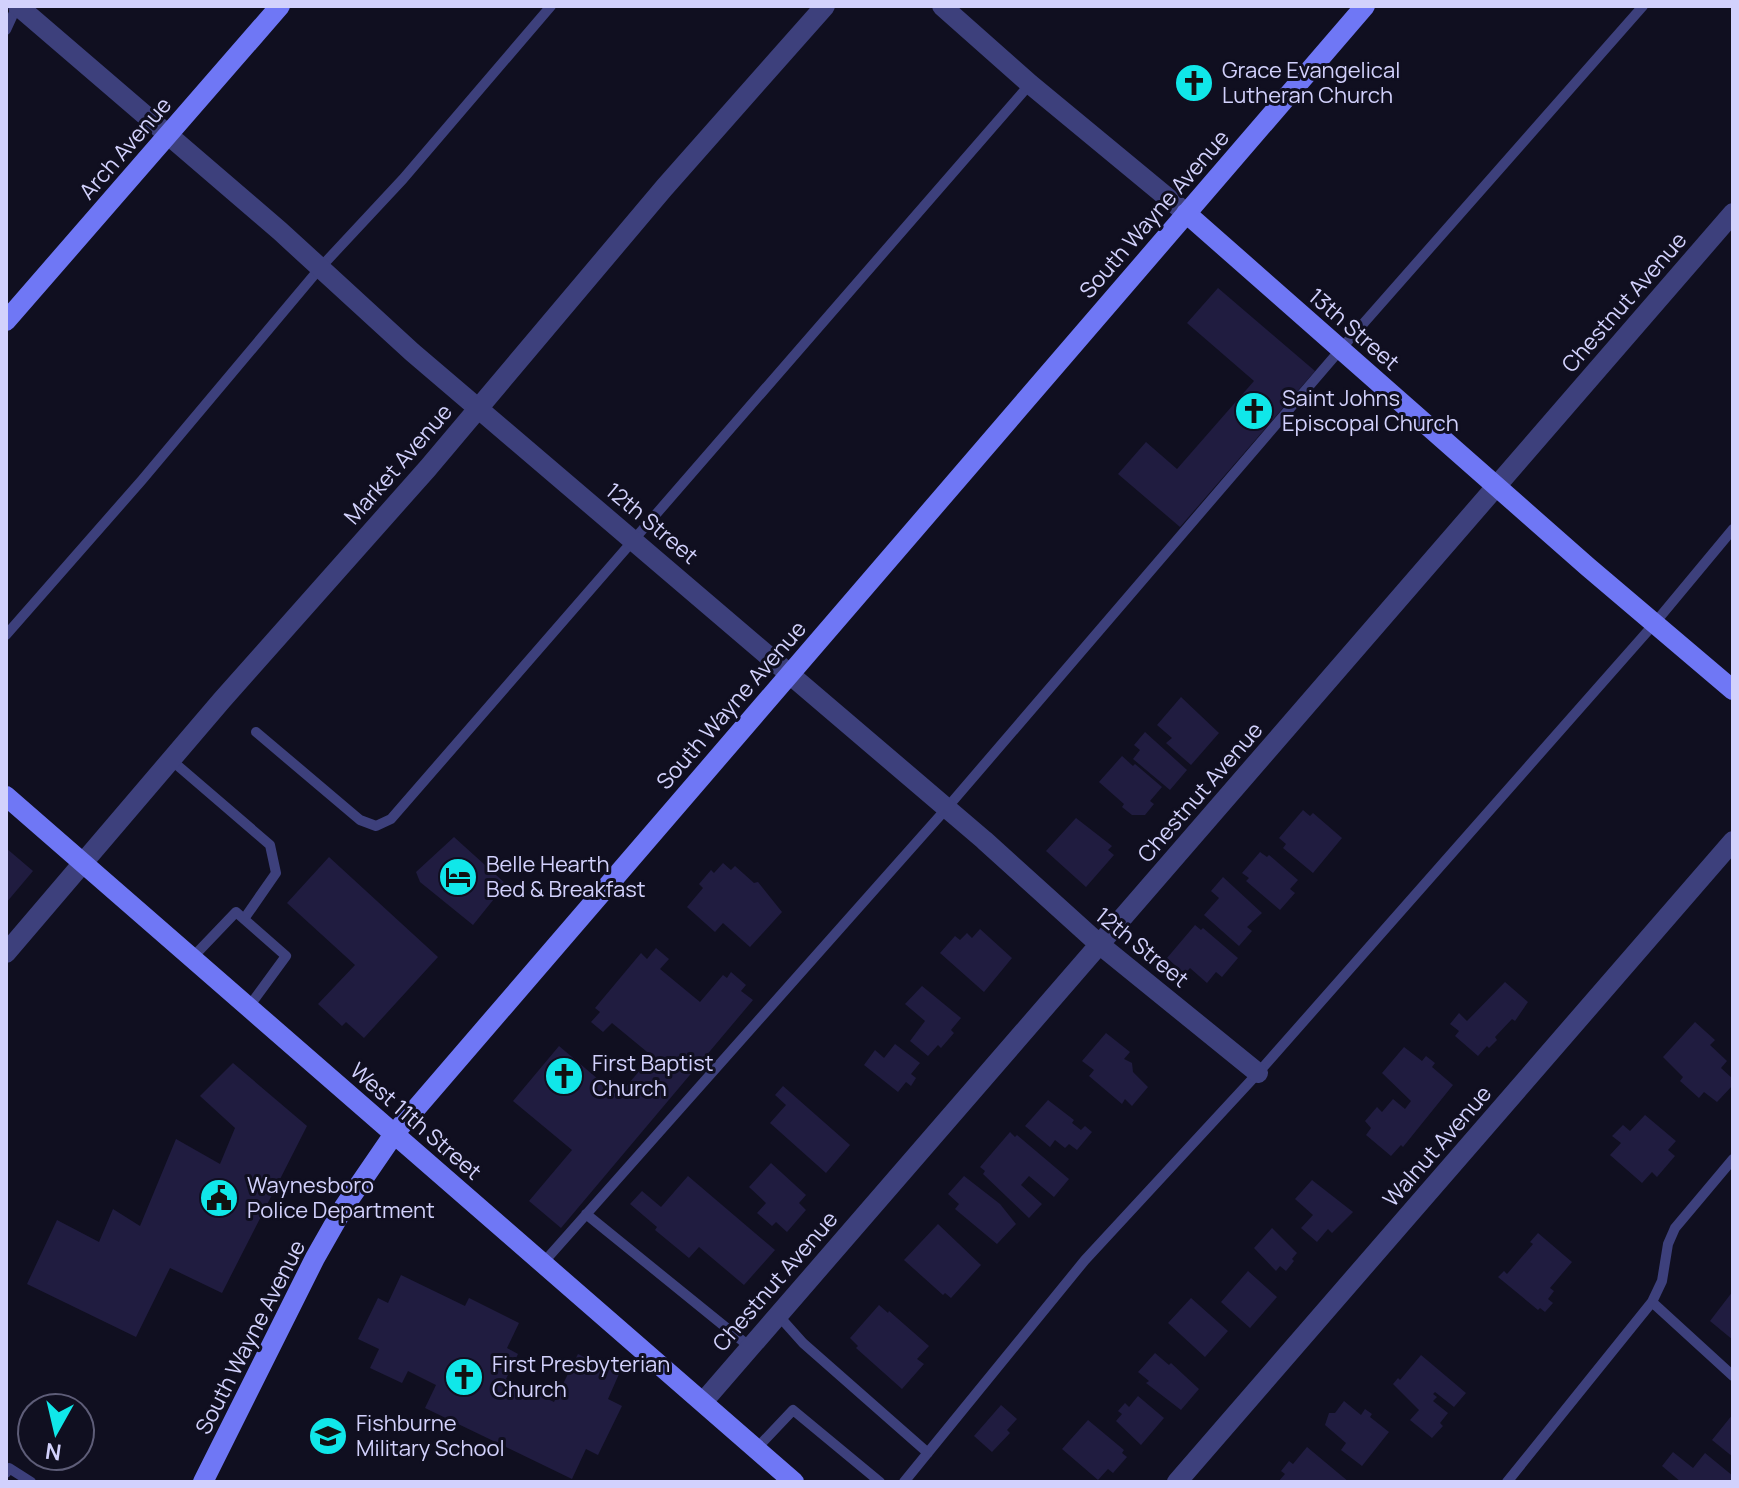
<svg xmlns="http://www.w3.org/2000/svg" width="1739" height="1488" font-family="Manrope,sans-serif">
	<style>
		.building { fill: #201c40 }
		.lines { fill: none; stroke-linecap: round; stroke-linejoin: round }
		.lane { stroke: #3d407c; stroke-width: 10 }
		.street { stroke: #3d407c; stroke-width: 20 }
		.secondary { stroke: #6f77f5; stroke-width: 20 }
		.labels { text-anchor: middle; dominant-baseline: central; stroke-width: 6; stroke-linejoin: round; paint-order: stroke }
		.poi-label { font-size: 22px; fill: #d2d1fc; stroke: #100f20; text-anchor: start }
		.street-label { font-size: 22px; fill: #d2d1fc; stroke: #100f20 }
	</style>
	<rect width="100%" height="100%" fill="#100f20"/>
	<path class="building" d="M 1218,288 L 1315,371 L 1180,527 L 1118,474 L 1146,442 L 1177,469 L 1254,381 L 1187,323 Z
		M 1181,697 L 1219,733 L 1191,765 L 1166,743 L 1172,738 L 1157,725 Z
		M 1145,732 L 1187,770 L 1170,790 L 1133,759 L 1140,750 L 1134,745 Z
		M 1122,756 L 1133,766 L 1135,764 L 1162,787 L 1150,801 L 1154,804 L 1145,815 L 1132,815 L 1122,807 L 1124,804 L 1099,782 Z
		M 1303,810 L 1310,816 L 1313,813 L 1342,838 L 1313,873 L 1283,848 L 1286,844 L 1279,838 Z
		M 1076,818 L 1112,846 L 1108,850 L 1114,855 L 1086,887 L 1046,851 Z
		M 454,837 L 506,884 L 473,925 L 420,882 L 416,872 Z
		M 6,848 L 33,871 L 6,903 Z
		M 1260,852 L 1267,857 L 1269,855 L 1298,880 L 1290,889 L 1295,893 L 1280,910 L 1246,881 L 1249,878 L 1242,873 Z
		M 329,857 L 438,957 L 364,1038 L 346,1022 L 342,1026 L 318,1004 L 355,965 L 287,903 Z
		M 723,863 L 731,870 L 735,866 L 754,883 L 758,882 L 782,912 L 750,947 L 723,923 L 715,932 L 687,907 L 703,888 L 699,884 L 711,870 L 714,873 Z
		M 1223,877 L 1262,913 L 1247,927 L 1252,931 L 1239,946 L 1204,915 L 1219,898 L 1211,891 Z
		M 1195,925 L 1201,930 L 1203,928 L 1238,958 L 1222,977 L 1216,972 L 1207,983 L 1190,968 L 1185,974 L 1167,958 Z
		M 980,929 L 1012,958 L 984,992 L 940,953 L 955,936 L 960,940 L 967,933 L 972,938 Z
		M 656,948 L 669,959 L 660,969 L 700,1002 L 723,975 L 727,978 L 731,972 L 746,985 L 741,991 L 753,1000 L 561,1228 L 529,1201 L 572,1150 L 513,1101 L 559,1046 L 618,1096 L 652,1056 L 612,1023 L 603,1032 L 591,1022 L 600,1012 L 595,1008 L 641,953 L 647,959 Z
		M 1505,982 L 1528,1002 L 1515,1021 L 1512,1019 L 1495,1037 L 1497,1040 L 1489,1048 L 1487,1046 L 1478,1056 L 1455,1036 L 1459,1031 L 1450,1024 L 1459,1013 L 1467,1021 Z
		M 922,986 L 961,1018 L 951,1030 L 954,1033 L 941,1048 L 938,1045 L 928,1056 L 910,1041 L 925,1021 L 905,1004 Z
		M 1695,1022 L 1715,1040 L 1710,1045 L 1727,1061 L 1721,1068 L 1733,1079 L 1733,1085 L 1717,1102 L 1704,1092 L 1699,1098 L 1680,1081 L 1683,1077 L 1663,1057 Z
		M 1106,1033 L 1130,1052 L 1124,1059 L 1132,1063 L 1133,1072 L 1148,1087 L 1132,1106 L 1125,1099 L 1122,1104 L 1089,1076 L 1094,1070 L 1082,1061 Z
		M 895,1044 L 920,1063 L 911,1074 L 916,1078 L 911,1086 L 906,1082 L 898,1092 L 864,1065 L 875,1050 L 884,1058 Z
		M 1404,1047 L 1422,1061 L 1426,1056 L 1435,1063 L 1432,1067 L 1453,1085 L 1403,1147 L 1401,1145 L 1391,1156 L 1366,1135 L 1371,1128 L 1365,1121 L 1377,1107 L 1382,1112 L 1393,1099 L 1405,1109 L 1411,1101 L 1382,1073 Z
		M 233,1063 L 307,1126 L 222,1293 L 170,1268 L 136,1337 L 27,1284 L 57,1220 L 99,1242 L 113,1209 L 140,1226 L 176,1139 L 220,1164 L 235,1128 L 200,1096 Z
		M 783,1086 L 850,1145 L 826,1173 L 770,1123 L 786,1105 L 775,1095 Z
		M 1048,1100 L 1074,1120 L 1072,1123 L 1081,1130 L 1085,1126 L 1092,1132 L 1077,1150 L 1069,1144 L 1065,1148 L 1055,1140 L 1050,1147 L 1025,1126 Z
		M 1645,1115 L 1676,1141 L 1668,1150 L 1675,1156 L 1657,1177 L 1652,1172 L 1642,1183 L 1610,1155 L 1621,1143 L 1612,1136 L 1623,1125 L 1630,1131 Z
		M 1010,1132 L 1015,1137 L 1017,1135 L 1069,1179 L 1054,1197 L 1029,1176 L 1021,1185 L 1042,1204 L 1029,1218 L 983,1174 L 985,1171 L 980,1167 Z
		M 771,1163 L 806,1195 L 799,1203 L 806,1210 L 787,1232 L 776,1222 L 772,1226 L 757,1213 L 766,1203 L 749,1187 Z
		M 688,1176 L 775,1250 L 744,1285 L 699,1247 L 689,1258 L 655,1230 L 657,1227 L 630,1204 L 642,1191 L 661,1207 Z
		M 964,1176 L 1000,1204 L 1016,1224 L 997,1244 L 955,1209 L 959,1204 L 948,1194 Z
		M 1312,1180 L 1353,1212 L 1332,1233 L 1328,1229 L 1317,1242 L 1301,1228 L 1313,1215 L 1295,1199 Z
		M 938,1224 L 981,1265 L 951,1298 L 945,1293 L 943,1295 L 904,1260 Z
		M 1272,1228 L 1297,1253 L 1292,1259 L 1294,1261 L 1286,1271 L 1280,1266 L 1276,1271 L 1254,1248 Z
		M 1538,1233 L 1572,1262 L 1550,1288 L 1554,1291 L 1548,1299 L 1553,1303 L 1545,1312 L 1540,1308 L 1538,1310 L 1498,1277 L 1504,1271 L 1507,1274 L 1533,1244 L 1530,1242 Z
		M 1248,1271 L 1277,1297 L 1250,1328 L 1221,1302 Z
		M 401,1275 L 465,1306 L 469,1298 L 519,1323 L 507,1348 L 518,1354 L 506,1379 L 554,1402 L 578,1354 L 619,1374 L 608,1399 L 622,1406 L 598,1455 L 586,1449 L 572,1479 L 425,1408 L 436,1385 L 408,1371 L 402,1383 L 370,1368 L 379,1349 L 358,1339 L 378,1298 L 388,1303 Z
		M 1733,1291 L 1733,1340 L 1710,1321 Z
		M 1191,1298 L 1228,1331 L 1205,1357 L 1168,1323 Z
		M 879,1305 L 888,1313 L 889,1311 L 929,1346 L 917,1359 L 924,1364 L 902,1389 L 856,1348 L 858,1346 L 850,1338 Z
		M 1155,1353 L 1169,1365 L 1171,1363 L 1199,1389 L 1181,1410 L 1146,1383 L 1149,1381 L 1138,1372 Z
		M 1421,1355 L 1466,1393 L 1454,1407 L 1435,1392 L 1433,1394 L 1437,1397 L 1433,1401 L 1448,1413 L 1440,1423 L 1443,1426 L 1432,1438 L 1410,1420 L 1419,1410 L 1393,1384 L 1398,1378 L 1400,1380 Z
		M 1138,1396 L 1164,1418 L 1141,1445 L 1116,1421 L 1122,1414 L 1118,1411 L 1125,1403 L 1129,1407 Z
		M 1344,1401 L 1361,1415 L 1365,1409 L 1372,1414 L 1370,1417 L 1389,1432 L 1362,1466 L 1341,1450 L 1346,1443 L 1325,1425 L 1329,1413 L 1335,1413 Z
		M 1001,1405 L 1017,1419 L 1007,1430 L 1010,1433 L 992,1452 L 974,1436 Z
		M 1733,1414 L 1733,1457 L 1712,1440 Z
		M 1088,1420 L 1124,1450 L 1122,1453 L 1127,1457 L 1113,1473 L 1108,1469 L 1098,1480 L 1062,1449 Z
		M 1307,1447 L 1349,1482 L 1278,1482 L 1285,1474 L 1281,1471 L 1289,1461 L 1293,1464 Z
		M 1673,1452 L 1693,1468 L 1705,1453 L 1733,1476 L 1733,1482 L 1681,1482 L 1662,1466 Z"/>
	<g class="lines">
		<path class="lane" d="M 6,30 L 17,6
			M 6,635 L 142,480 L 320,268 L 403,179 L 551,6
			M 256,732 L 360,820 L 376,826 L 391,819 L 1030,84
			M 170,759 L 270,845 L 276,873 L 244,919
			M 192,958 L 236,912 L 286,956 L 248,1008
			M 586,1214 L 750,1347
			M 543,1263 L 946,809 L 1340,350 L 1643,6
			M 1652,1302 L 1733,1376
			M 778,1315 L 803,1343 L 928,1453
			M 756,1449 L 793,1410 L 880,1482
			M 6,1473 L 9,1468 L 31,1482
			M 904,1482 L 1085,1260 L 1258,1073 L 1654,624 L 1733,529
			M 1507,1482 L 1652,1302 L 1662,1281 L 1668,1244 L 1675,1228 L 1733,1159"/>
		<path class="street" d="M 18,6 L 280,231 L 412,352 L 984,840 L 1099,944 L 1258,1073
			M 942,6 L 1030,84 L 1186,213
			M 6,953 L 222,700 L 428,468 L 664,188 L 825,6
			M 703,1402 L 1733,213
			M 1177,1482 L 1733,841"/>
		<path class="secondary" d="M 1186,213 L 1588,567 L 1733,690
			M 6,321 L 280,6
			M 6,796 L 794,1482
			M 203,1482 L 315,1258 L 344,1207 L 394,1134 L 1365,6"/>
	</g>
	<defs>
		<symbol id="church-disc" viewBox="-11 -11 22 22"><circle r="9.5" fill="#10e7e9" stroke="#100f20"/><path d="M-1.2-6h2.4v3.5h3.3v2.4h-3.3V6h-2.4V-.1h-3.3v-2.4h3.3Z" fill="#111"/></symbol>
		<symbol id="hotel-disc" viewBox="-11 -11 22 22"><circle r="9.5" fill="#10e7e9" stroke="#100f20"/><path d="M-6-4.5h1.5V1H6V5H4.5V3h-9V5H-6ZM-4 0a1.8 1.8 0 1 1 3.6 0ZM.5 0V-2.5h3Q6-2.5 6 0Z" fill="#111"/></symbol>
		<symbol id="civic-disc" viewBox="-11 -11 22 22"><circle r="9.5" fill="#10e7e9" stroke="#100f20"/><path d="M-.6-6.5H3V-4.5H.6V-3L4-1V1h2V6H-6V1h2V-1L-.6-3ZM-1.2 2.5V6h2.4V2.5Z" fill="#111"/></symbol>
		<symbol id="school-disc" viewBox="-11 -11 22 22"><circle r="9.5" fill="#10e7e9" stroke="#100f20"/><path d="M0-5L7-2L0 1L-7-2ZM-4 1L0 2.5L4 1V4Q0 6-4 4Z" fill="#111"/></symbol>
	</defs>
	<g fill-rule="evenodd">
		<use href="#church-disc" x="1172" y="61" width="44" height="44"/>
		<use href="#church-disc" x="1232" y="389" width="44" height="44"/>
		<use href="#hotel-disc" x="436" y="855" width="44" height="44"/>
		<use href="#church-disc" x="542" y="1054" width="44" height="44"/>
		<use href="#civic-disc" x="197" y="1176" width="44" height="44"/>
		<use href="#church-disc" x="442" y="1355" width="44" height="44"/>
		<use href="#school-disc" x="306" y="1414" width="44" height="44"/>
	</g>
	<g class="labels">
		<g class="poi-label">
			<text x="1222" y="70">Grace Evangelical<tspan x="1222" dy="25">Lutheran Church</tspan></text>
			<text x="1282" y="398">Saint Johns<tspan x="1282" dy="25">Episcopal Church</tspan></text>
			<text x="486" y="864">Belle Hearth<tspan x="486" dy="25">Bed &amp; Breakfast</tspan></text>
			<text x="592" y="1063">First Baptist<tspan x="592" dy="25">Church</tspan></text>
			<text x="247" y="1185">Waynesboro<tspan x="247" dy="25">Police Department</tspan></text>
			<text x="492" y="1364">First Presbyterian<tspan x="492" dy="25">Church</tspan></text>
			<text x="356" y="1423">Fishburne<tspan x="356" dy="25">Military School</tspan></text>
		</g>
		<g class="street-label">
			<text transform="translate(125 148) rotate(-49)">Arch Avenue</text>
			<text transform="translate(1154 214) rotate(-49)">South Wayne Avenue</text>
			<text transform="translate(1624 302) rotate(-49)">Chestnut Avenue</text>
			<text transform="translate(1354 329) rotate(41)">13th Street</text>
			<text transform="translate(398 464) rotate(-49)">Market Avenue</text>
			<text transform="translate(652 523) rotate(40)">12th Street</text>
			<text transform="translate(731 705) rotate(-49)">South Wayne Avenue</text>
			<text transform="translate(1200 792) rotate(-49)">Chestnut Avenue</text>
			<text transform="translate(1142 947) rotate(39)">12th Street</text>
			<text transform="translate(416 1121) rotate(41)">West 11th Street</text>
			<text transform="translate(1437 1146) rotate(-49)">Walnut Avenue</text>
			<text transform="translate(775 1281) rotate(-49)">Chestnut Avenue</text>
			<text transform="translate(250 1337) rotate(-63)">South Wayne Avenue</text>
		</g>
	</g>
	<rect width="1739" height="1488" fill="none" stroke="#d2d1fc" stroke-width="16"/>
	<g transform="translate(56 1432) rotate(188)"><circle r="38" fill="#100f20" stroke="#5e5d78" stroke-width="2"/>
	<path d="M0-6L14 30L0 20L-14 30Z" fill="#10e7e9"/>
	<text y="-12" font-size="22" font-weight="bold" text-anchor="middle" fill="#d2d1fc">N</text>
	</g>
</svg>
